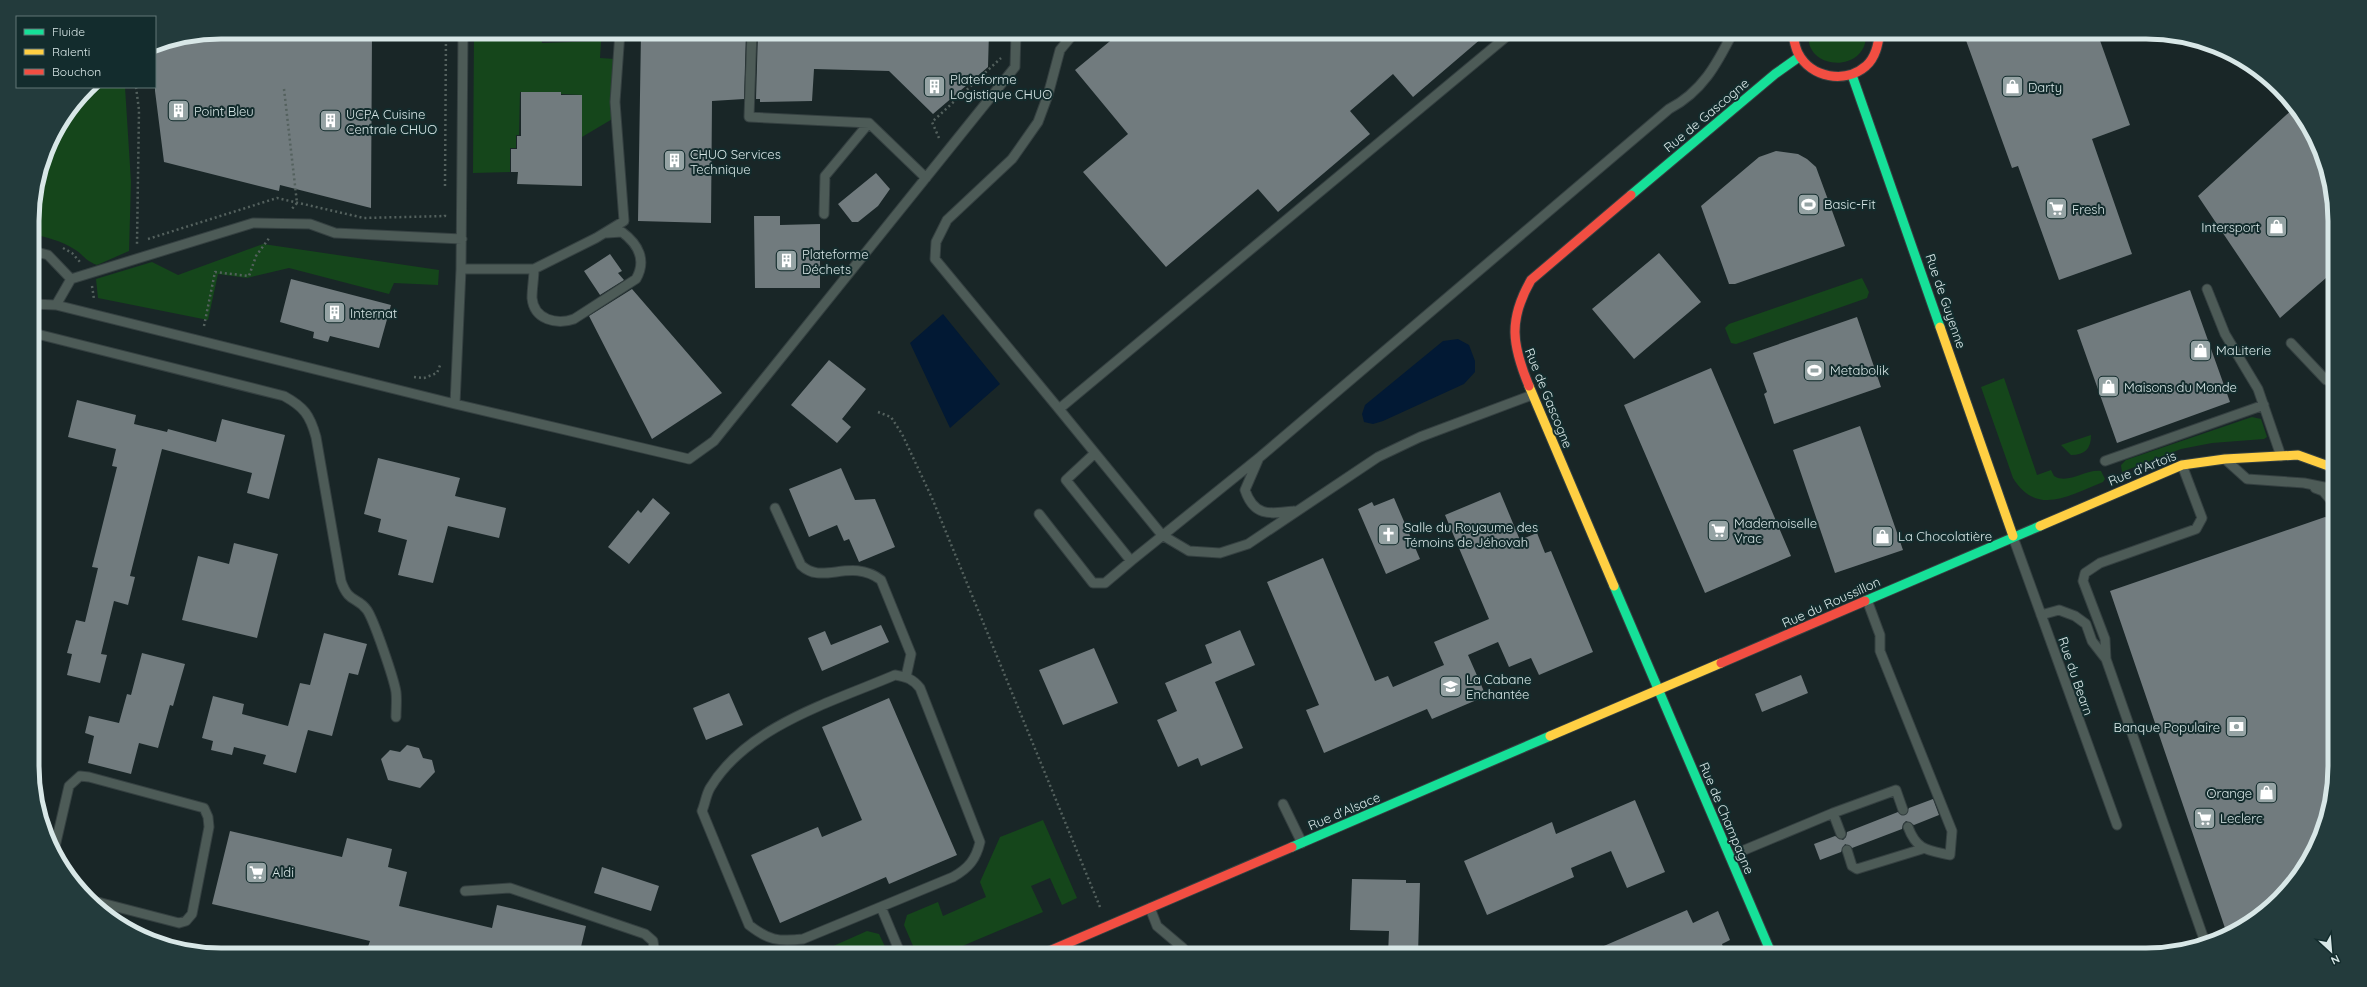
<svg xmlns="http://www.w3.org/2000/svg" width="2367" height="987" font-family="Quicksand,sans-serif">
	<style>
		.green { fill: #15461b }
		.water { fill: #021934 }
		.building { fill: #717b7e }
		.lines { fill: none; stroke-linecap: round; stroke-linejoin: round }
		.lane-casing { stroke: #354041; stroke-width: 11 }
		.fast-casing { stroke: #354041; stroke-width: 11 }
		.slow-casing { stroke: #354041; stroke-width: 11 }
		.jam-casing { stroke: #354041; stroke-width: 11 }
		.path { stroke: #54615e; stroke-width: 2.5; stroke-dasharray: 2 3; stroke-linecap: butt }
		.lane { stroke: #4d5b57; stroke-width: 9 }
		.fast { stroke: #16e098; stroke-width: 9 }
		.slow { stroke: #ffcf43; stroke-width: 9 }
		.jam { stroke: #f24e42; stroke-width: 9 }
		.labels { text-anchor: middle; dominant-baseline: central; stroke-width: 4; stroke-linejoin: round; paint-order: stroke }
		.poi-label { font-size: 13px; fill: #d8e7e7; stroke: #132c2d; text-anchor: start }
		.street-label { font-size: 13px; fill: #d8e7e7; stroke: #132c2d }
		.rim { fill: none; stroke: #d8e7e7; stroke-width: 5 }
	</style>
	<rect width="100%" height="100%" fill="#192627"/>
	<path class="green" d="M 474,32 L 541,32 L 542,43 L 601,41 L 600,58 L 615,59 L 614,118 L 582,137 L 582,95 L 520,92 L 519,135 L 516,135 L 516,148 L 510,148 L 510,172 L 473,173 Z
		M 1809,32 L 1866,32 C 1869,75 1802,71 1809,32 Z
		M 90,87 L 125,87 L 131,182 L 129,251 L 97,265 C 84,260 84,255 74,249 C 62,241 46,237 32,234 L 32,208 L 51,138 Z
		M 263,244 L 439,270 L 438,285 L 394,283 L 389,294 L 289,268 L 247,278 L 218,274 L 208,320 L 98,298 L 96,279 L 152,262 L 178,275 Z
		M 1862,278 L 1869,292 L 1867,298 L 1736,344 L 1731,343 L 1725,328 L 1729,324 Z
		M 2004,378 L 2037,475 L 2051,470 L 2054,476 C 2068,485 2085,469 2101,471 L 2105,479 L 2103,482 C 2070,495 2037,517 2013,478 L 1981,387 Z
		M 2252,417 L 2261,419 L 2267,437 L 2264,439 L 2212,443 L 2181,449 L 2122,472 L 2121,465 L 2126,460 Z
		M 2091,435 C 2091,449 2085,455 2071,455 L 2061,445 Z
		M 1043,820 L 1077,898 L 1062,905 L 1050,878 L 1031,886 L 1043,912 L 941,955 L 917,955 L 904,925 L 907,915 L 938,902 L 943,916 L 986,897 L 980,882 L 1000,837 Z
		M 867,931 L 879,934 L 889,955 L 813,955 Z"/>
	<path class="water" d="M 943,314 L 1000,384 L 950,428 L 910,343 Z
		M 1458,339 L 1469,345 L 1475,361 L 1475,372 L 1464,384 L 1383,421 L 1373,424 L 1364,422 L 1362,414 L 1365,405 L 1443,341 Z"/>
	<path class="building" d="M 221,32 L 372,32 L 371,208 L 280,185 L 279,191 L 164,162 L 155,91 L 155,45 Z
		M 641,32 L 746,32 L 744,99 L 712,101 L 711,223 L 638,221 Z
		M 758,32 L 989,32 L 988,67 L 933,114 L 889,71 L 814,69 L 812,101 L 760,102 L 760,99 L 756,99 Z
		M 1121,32 L 1489,32 L 1413,97 L 1393,74 L 1350,111 L 1370,134 L 1278,212 L 1258,189 L 1166,267 L 1083,172 L 1128,134 L 1075,70 Z
		M 1963,32 L 2097,32 L 2130,125 L 2092,139 L 2132,254 L 2059,280 L 2018,166 L 2012,168 Z
		M 521,92 L 561,92 L 561,95 L 582,95 L 582,186 L 517,184 L 518,172 L 511,172 L 511,149 L 517,149 L 517,136 L 521,136 Z
		M 2296,106 L 2321,149 L 2333,196 L 2334,271 L 2280,318 L 2198,196 Z
		M 1776,151 L 1798,154 L 1807,159 L 1816,167 L 1845,246 L 1735,284 L 1729,284 L 1701,206 L 1759,157 Z
		M 876,173 L 890,189 L 878,206 L 858,222 L 852,222 L 838,204 Z
		M 754,216 L 780,216 L 780,225 L 820,224 L 820,288 L 755,288 Z
		M 1659,253 L 1701,302 L 1634,359 L 1592,309 Z
		M 610,254 L 622,271 L 618,273 L 624,280 L 600,295 L 584,271 Z
		M 291,279 L 391,305 L 379,348 L 330,336 L 328,342 L 313,338 L 314,332 L 280,322 Z
		M 632,289 L 722,393 L 652,439 L 589,316 Z
		M 2190,290 L 2230,402 L 2117,443 L 2077,330 Z
		M 1857,317 L 1881,387 L 1774,424 L 1764,394 L 1767,392 L 1753,353 Z
		M 829,360 L 866,389 L 842,419 L 851,427 L 837,443 L 791,405 Z
		M 1711,368 L 1791,556 L 1705,593 L 1624,405 Z
		M 77,400 L 136,415 L 134,424 L 167,432 L 168,429 L 216,442 L 222,419 L 285,435 L 269,499 L 247,493 L 252,473 L 162,449 L 130,576 L 135,577 L 128,605 L 114,601 L 101,654 L 107,655 L 100,683 L 67,675 L 72,654 L 67,653 L 76,620 L 85,622 L 98,568 L 92,567 L 117,467 L 112,466 L 116,449 L 68,437 Z
		M 1860,426 L 1903,550 L 1835,573 L 1793,450 Z
		M 378,458 L 460,478 L 455,496 L 506,508 L 499,538 L 448,526 L 433,583 L 398,575 L 407,540 L 378,532 L 381,519 L 364,514 Z
		M 841,468 L 855,500 L 875,499 L 895,547 L 859,562 L 849,539 L 844,541 L 837,525 L 809,537 L 789,489 Z
		M 1500,492 L 1520,540 L 1537,533 L 1545,553 L 1551,551 L 1593,652 L 1539,675 L 1531,658 L 1509,667 L 1498,642 L 1468,655 L 1486,696 L 1432,719 L 1427,709 L 1324,753 L 1306,710 L 1319,705 L 1267,582 L 1323,558 L 1375,681 L 1388,676 L 1393,687 L 1444,665 L 1434,642 L 1489,619 L 1445,515 Z
		M 653,498 L 670,513 L 629,564 L 608,547 L 638,510 L 641,513 Z
		M 1394,498 L 1420,559 L 1386,574 L 1358,509 L 1372,502 L 1374,506 Z
		M 2325,517 L 2334,521 L 2335,766 L 2321,838 L 2296,881 L 2261,916 L 2227,934 L 2110,591 Z
		M 234,543 L 278,554 L 257,638 L 182,620 L 198,556 L 229,564 Z
		M 881,625 L 889,642 L 822,671 L 808,638 L 825,631 L 831,645 Z
		M 1240,630 L 1255,665 L 1215,682 L 1243,748 L 1201,766 L 1198,758 L 1178,767 L 1157,720 L 1177,711 L 1165,683 L 1212,663 L 1205,645 Z
		M 324,633 L 367,644 L 358,675 L 349,673 L 332,736 L 308,730 L 296,773 L 263,764 L 266,755 L 234,747 L 232,755 L 211,750 L 213,741 L 202,738 L 213,696 L 244,704 L 242,714 L 288,726 L 300,683 L 310,685 Z
		M 1094,648 L 1118,703 L 1063,725 L 1039,670 Z
		M 142,653 L 185,664 L 173,706 L 170,705 L 158,748 L 139,743 L 131,774 L 88,763 L 94,736 L 85,733 L 89,716 L 119,723 L 127,694 L 131,695 Z
		M 1801,675 L 1808,693 L 1762,712 L 1755,694 Z
		M 729,693 L 743,725 L 706,740 L 693,708 Z
		M 889,698 L 957,855 L 889,884 L 886,877 L 780,923 L 751,855 L 818,827 L 822,837 L 862,820 L 822,727 Z
		M 407,745 L 419,748 L 423,758 L 432,760 L 435,772 L 420,788 L 388,780 L 381,759 L 390,750 L 400,752 Z
		M 1933,799 L 1939,815 L 1914,825 L 1906,821 L 1903,824 L 1902,829 L 1852,848 L 1845,844 L 1841,852 L 1820,860 L 1814,844 L 1835,836 L 1843,840 L 1846,837 L 1847,832 L 1898,812 L 1905,815 L 1909,808 Z
		M 1635,800 L 1665,872 L 1627,888 L 1611,851 L 1571,868 L 1574,877 L 1487,915 L 1464,861 L 1552,822 L 1556,834 Z
		M 230,831 L 342,857 L 347,838 L 392,849 L 388,867 L 407,872 L 399,906 L 492,928 L 497,905 L 586,926 L 579,955 L 365,955 L 370,941 L 212,904 Z
		M 602,867 L 659,886 L 651,911 L 594,893 Z
		M 1352,879 L 1406,880 L 1406,883 L 1420,883 L 1418,955 L 1388,955 L 1389,931 L 1350,930 Z
		M 1687,910 L 1693,923 L 1718,911 L 1730,940 L 1722,944 L 1726,955 L 1583,955 Z"/>
	<g class="lines">
		<defs>
			<path id="lane" d="M 752,32 L 749,117 L 869,123 L 926,178
				M 1512,32 L 1059,409 L 1162,535 L 1189,551 L 1220,553 L 1248,544 L 1378,457 L 1420,437 L 1532,395
				M 824,214 L 825,176 L 869,123
				M 33,251 L 48,255 L 71,279 L 56,305 L 33,304
				M 461,269 L 534,269 L 596,238 L 624,221 L 615,102 L 620,32
				M 534,269 C 534,278 532,288 532,298 C 534,320 557,325 574,319 L 636,279 C 647,260 638,244 622,232 L 607,233
				M 71,279 L 253,223 L 310,224 L 335,233 L 462,239
				M 2207,289 L 2225,334 L 2258,389 L 2281,456
				M 56,305 L 455,404 L 689,459 L 714,441 L 1015,67 L 1016,32
				M 33,333 L 284,396 C 304,407 310,415 316,437 L 341,581 C 349,604 357,596 367,610 C 374,620 394,679 396,692 C 397,700 396,709 396,717
				M 2291,343 L 2326,380
				M 455,404 L 461,269 L 463,32
				M 1059,409 L 935,259 L 936,242 L 947,220 L 1012,159 L 1038,122 L 1048,95 L 1060,50 L 1075,32
				M 1095,453 L 1066,480 L 1131,561 L 1260,457 L 1669,109 C 1702,92 1717,64 1733,32
				M 1258,460 L 1245,490 C 1254,517 1270,514 1294,511
				M 2105,461 L 2264,405
				M 2227,461 L 2247,479 L 2304,483 L 2334,489
				M 2315,488 L 2323,491 L 2334,504
				M 775,508 L 801,565 C 822,586 850,557 881,580 L 911,654 L 906,677
				M 1039,514 L 1093,583 L 1105,583 L 1131,561
				M 2013,537 L 2117,825
				M 1867,600 L 1880,635 L 1880,651 L 1952,831 L 1950,855 C 1928,850 1917,851 1908,827
				M 2041,615 L 2059,610 L 2075,616 L 2086,624 L 2092,641 L 2106,659 L 2206,945
				M 2106,659 L 2105,639 L 2083,581 L 2085,573 L 2100,563 L 2196,529 L 2202,518 L 2182,465
				M 895,675 C 907,677 913,679 920,688 L 980,842 C 976,859 969,868 953,877 L 803,939 C 778,942 768,940 749,925 L 702,811 C 705,804 706,795 710,788 C 747,726 832,702 895,675 Z
				M 1283,804 L 1302,843
				M 1833,813 L 1896,790 L 1903,810
				M 1847,850 L 1852,866 L 1857,869 L 1922,849
				M 54,851 L 69,786 L 80,776 L 89,777 L 204,808 L 208,817 L 209,827 L 192,914 L 186,921 L 179,923 L 90,900
				M 1730,856 L 1833,813 L 1841,834
				M 465,891 L 510,888 L 645,934 L 653,941 L 655,955
				M 881,907 L 901,955
				M 1150,908 L 1157,926 L 1183,948"/>
			<path id="fast" d="M 1852,75 L 1940,327
				M 1631,195 L 1775,74 L 1799,57
				M 1614,586 L 1772,955
				M 1865,601 L 2040,526
				M 1292,847 L 1550,736"/>
			<path id="slow" d="M 1940,327 L 2013,536
				M 1529,386 L 1614,586
				M 2040,526 L 2182,465 L 2225,459 L 2298,455 L 2334,468
				M 1550,736 L 1721,663"/>
			<path id="jam" d="M 1792,32 C 1794,39 1795,47 1798,53 C 1811,78 1845,84 1866,66 C 1876,57 1878,44 1880,32
				M 1529,386 C 1512,345 1508,320 1531,280 L 1631,195
				M 1721,663 L 1865,601
				M 1040,955 L 1292,847"/>
		</defs>
		<use href="#lane" class="lane-casing"/>
		<use href="#fast" class="fast-casing"/>
		<use href="#slow" class="slow-casing"/>
		<use href="#jam" class="jam-casing"/>
		<path class="path" d="M 136,87 L 139,110 L 137,244
			M 284,89 L 297,203 L 291,210
			M 939,138 L 932,122 L 1001,58
			M 445,186 L 446,32
			M 148,239 L 277,198 L 364,218 L 445,216 L 445,213
			M 63,248 L 72,253 L 80,262
			M 92,286 L 94,299
			M 204,326 L 215,272 L 249,276 L 256,256 L 270,237
			M 414,377 L 424,378 L 437,373 L 441,363
			M 878,412 L 891,417 L 902,434 L 932,498 L 1100,907"/>
		<use href="#lane" class="lane"/>
		<use href="#fast" class="fast"/>
		<use href="#slow" class="slow"/>
		<use href="#jam" class="jam"/>
	</g>
	<defs>
		<symbol id="building-square" viewBox="-11 -11 22 22"><rect x="-9" y="-9" width="18" height="18" rx="4" fill="#95a3a4" stroke="#132c2d"/><path d="M-4-6H4V6H1V3H-1V6H-4ZM-2.5-4.3h1.7v1.8h-1.7ZM.8-4.3h1.7v1.8H.8ZM-2.5-1h1.7V.8h-1.7ZM.8-1h1.7V.8H.8Z" fill="#fff"/></symbol>
		<symbol id="shop-square" viewBox="-11 -11 22 22"><rect x="-9" y="-9" width="18" height="18" rx="4" fill="#95a3a4" stroke="#132c2d"/><path d="M-5-2.5h2.3a2.7 3.5 0 0 1 5.4 0H5L5.5 6h-11ZM-1.5-2.5h3a1.5 2.3 0 0 0-3 0Z" fill="#fff"/></symbol>
		<symbol id="stadium-square" viewBox="-11 -11 22 22"><rect x="-9" y="-9" width="18" height="18" rx="4" fill="#95a3a4" stroke="#132c2d"/><path d="M0-5a6.5 5 0 1 0 0 10a6.5 5 0 1 0 0-10ZM-3.5-1.8h7v3.6h-7Z" fill="#fff"/></symbol>
		<symbol id="supermarket-square" viewBox="-11 -11 22 22"><rect x="-9" y="-9" width="18" height="18" rx="4" fill="#95a3a4" stroke="#132c2d"/><path d="M-6-5.5h2.5l.6 2H6L4.5 2H-2.5L-4.4-4H-6ZM-1.5 3.2a1.3 1.3 0 1 0 .1 0ZM3 3.2a1.3 1.3 0 1 0 .1 0Z" fill="#fff"/></symbol>
		<symbol id="church-square" viewBox="-11 -11 22 22"><rect x="-9" y="-9" width="18" height="18" rx="4" fill="#95a3a4" stroke="#132c2d"/><path d="M-1.2-6h2.4v3.5h3.3v2.4h-3.3V6h-2.4V-.1h-3.3v-2.4h3.3Z" fill="#fff"/></symbol>
		<symbol id="school-square" viewBox="-11 -11 22 22"><rect x="-9" y="-9" width="18" height="18" rx="4" fill="#95a3a4" stroke="#132c2d"/><path d="M0-5L7-2L0 1L-7-2ZM-4 1L0 2.5L4 1V4Q0 6-4 4Z" fill="#fff"/></symbol>
		<symbol id="bank-square" viewBox="-11 -11 22 22"><rect x="-9" y="-9" width="18" height="18" rx="4" fill="#95a3a4" stroke="#132c2d"/><path d="M-6-4H6V4H-6ZM0-2.3a2.3 2.3 0 1 0 0 4.6a2.3 2.3 0 1 0 0-4.6Z" fill="#fff"/></symbol>
	</defs>
	<g fill-rule="evenodd">
		<use href="#building-square" x="922" y="74" width="25" height="25"/>
		<use href="#shop-square" x="2000" y="74" width="25" height="25"/>
		<use href="#building-square" x="166" y="98" width="25" height="25"/>
		<use href="#building-square" x="318" y="108" width="25" height="25"/>
		<use href="#building-square" x="662" y="148" width="25" height="25"/>
		<use href="#stadium-square" x="1796" y="192" width="25" height="25"/>
		<use href="#supermarket-square" x="2044" y="196" width="25" height="25"/>
		<use href="#shop-square" x="2264" y="214" width="25" height="25"/>
		<use href="#building-square" x="774" y="248" width="25" height="25"/>
		<use href="#building-square" x="322" y="300" width="25" height="25"/>
		<use href="#shop-square" x="2188" y="338" width="25" height="25"/>
		<use href="#stadium-square" x="1802" y="358" width="25" height="25"/>
		<use href="#shop-square" x="2096" y="374" width="25" height="25"/>
		<use href="#supermarket-square" x="1706" y="518" width="25" height="25"/>
		<use href="#church-square" x="1376" y="522" width="25" height="25"/>
		<use href="#shop-square" x="1870" y="524" width="25" height="25"/>
		<use href="#school-square" x="1438" y="674" width="25" height="25"/>
		<use href="#bank-square" x="2224" y="714" width="25" height="25"/>
		<use href="#shop-square" x="2254" y="780" width="25" height="25"/>
		<use href="#supermarket-square" x="2192" y="806" width="25" height="25"/>
		<use href="#supermarket-square" x="244" y="860" width="25" height="25"/>
	</g>
	<g class="labels">
		<g class="poi-label">
			<text x="950" y="79">Plateforme<tspan x="950" dy="15">Logistique CHUO</tspan></text>
			<text x="2028" y="87">Darty</text>
			<text x="194" y="111">Point Bleu</text>
			<text x="346" y="114">UCPA Cuisine<tspan x="346" dy="15">Centrale CHUO</tspan></text>
			<text x="690" y="154">CHUO Services<tspan x="690" dy="15">Technique</tspan></text>
			<text x="1824" y="204">Basic-Fit</text>
			<text x="2072" y="209">Fresh</text>
			<text x="2260" y="227" text-anchor="end">Intersport</text>
			<text x="802" y="254">Plateforme<tspan x="802" dy="15">Déchets</tspan></text>
			<text x="350" y="313">Internat</text>
			<text x="2216" y="350">MaLiterie</text>
			<text x="1830" y="370">Metabolik</text>
			<text x="2124" y="387">Maisons du Monde</text>
			<text x="1734" y="523">Mademoiselle<tspan x="1734" dy="15">Vrac</tspan></text>
			<text x="1404" y="527">Salle du Royaume des<tspan x="1404" dy="15">Témoins de Jéhovah</tspan></text>
			<text x="1898" y="536">La Chocolatière</text>
			<text x="1466" y="679">La Cabane<tspan x="1466" dy="15">Enchantée</tspan></text>
			<text x="2220" y="727" text-anchor="end">Banque Populaire</text>
			<text x="2252" y="793" text-anchor="end">Orange</text>
			<text x="2220" y="818">Leclerc</text>
			<text x="272" y="872">Aldi</text>
		</g>
		<g class="street-label">
			<text transform="translate(1706 115) rotate(-40)">Rue de Gascogne</text>
			<text transform="translate(1946 301) rotate(71)">Rue de Guyenne</text>
			<text transform="translate(1549 398) rotate(68)">Rue de Gascogne</text>
			<text transform="translate(2142 468) rotate(-22)">Rue d'Artois</text>
			<text transform="translate(1831 602) rotate(-24)">Rue du Roussillon</text>
			<text transform="translate(2076 676) rotate(71)">Rue du Bearn</text>
			<text transform="translate(1344 811) rotate(-23)">Rue d'Alsace</text>
			<text transform="translate(1727 818) rotate(67)">Rue de Champagne</text>
		</g>
	</g>
	<path d="M0 0H2367V987H0ZM221 39H2146A182 182 0 0 1 2328 221V766A182 182 0 0 1 2146 948H221A182 182 0 0 1 39 766V221A182 182 0 0 1 221 39Z" fill="#233b3c" fill-rule="evenodd"/>
	<path class="rim" d="M221 39H2146A182 182 0 0 1 2328 221V766A182 182 0 0 1 2146 948H221A182 182 0 0 1 39 766V221A182 182 0 0 1 221 39Z"/>
	<rect x="16" y="16" width="140" height="72" fill="#132c2d" stroke="#627777"/>
	<rect x="24" y="29" width="20" height="6" fill="#16e098" stroke="#627777"/>
	<text x="52" y="36" font-size="12" fill="#d8e7e7">Fluide</text>
	<rect x="24" y="49" width="20" height="6" fill="#ffcf43" stroke="#627777"/>
	<text x="52" y="56" font-size="12" fill="#d8e7e7">Ralenti</text>
	<rect x="24" y="69" width="20" height="6" fill="#f24e42" stroke="#627777"/>
	<text x="52" y="76" font-size="12" fill="#d8e7e7">Bouchon</text>
	<g transform="translate(2331 951) rotate(154)" stroke="#132c2d" stroke-width="3" paint-order="stroke">
	<path d="M0-3L7 15L0 10L-7 15Z" fill="#d8e7e7"/>
	<text y="-6" font-size="11" font-weight="bold" text-anchor="middle" fill="#d8e7e7">N</text>
	</g>
</svg>
